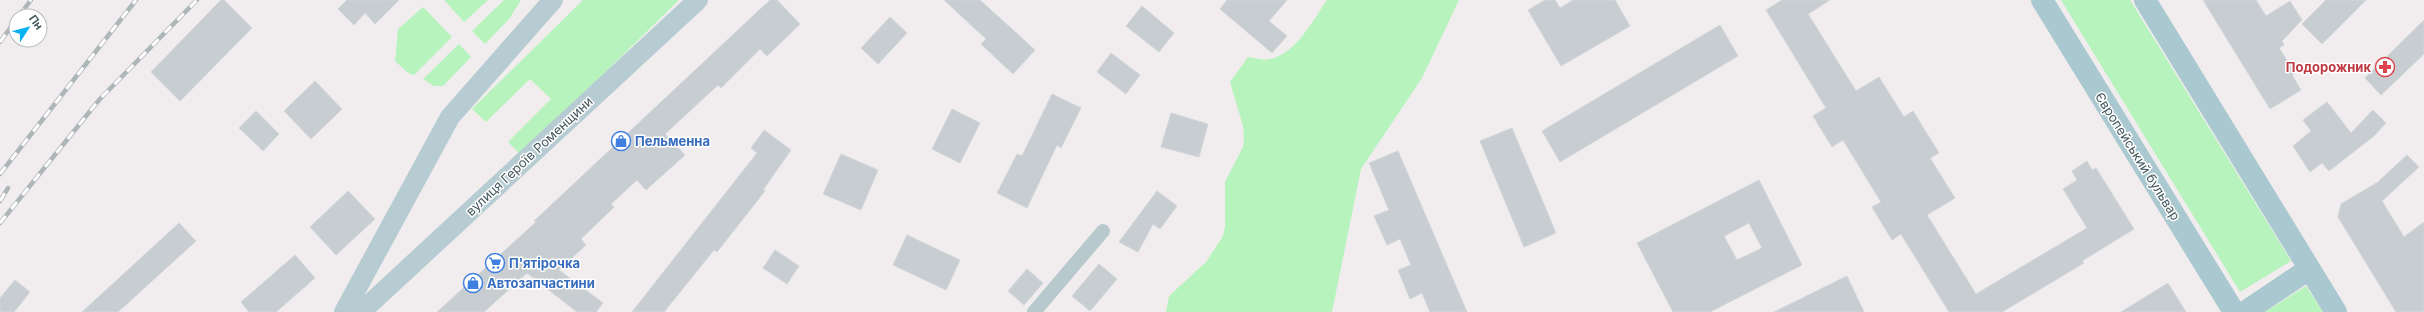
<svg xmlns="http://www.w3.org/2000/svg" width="2424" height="312" font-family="Inter,sans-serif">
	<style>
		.green { fill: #b7f3bc }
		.building { fill: #c7cdd1; stroke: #d1d6da; fill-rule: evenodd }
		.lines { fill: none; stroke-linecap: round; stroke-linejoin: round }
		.street { stroke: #b7c9cd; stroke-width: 14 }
		.secondary { stroke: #b7ccd2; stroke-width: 20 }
		.primary { stroke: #aac8d0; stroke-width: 22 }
		.rail-casing { stroke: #afb6b9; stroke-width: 4.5 }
		.rail { stroke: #fff; stroke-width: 3; stroke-dasharray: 9; stroke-linecap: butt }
		.labels { text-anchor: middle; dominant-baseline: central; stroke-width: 3; stroke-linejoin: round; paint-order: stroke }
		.health-label { font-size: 13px; font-weight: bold; fill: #be3a42; stroke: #fff; text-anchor: end }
		.shop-label { font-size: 13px; font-weight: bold; fill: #366cbe; stroke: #fff; text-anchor: start }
		.street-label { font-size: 13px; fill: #44595d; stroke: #fff }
	</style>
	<rect width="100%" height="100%" fill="#f1edee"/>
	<path class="green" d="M 444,0 L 488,0 L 464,22 Z
		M 504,0 L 521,0 L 509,19 L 485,44 L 472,31 Z
		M 583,0 L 679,0 L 521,155 L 508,142 L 551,99 L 530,79 L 486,122 L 472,109 Z
		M 1327,0 L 1459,0 L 1422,78 L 1361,169 L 1332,312 L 1166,312 L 1169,296 L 1206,262 L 1223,236 L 1225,227 L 1225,182 L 1243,147 L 1244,137 L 1243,126 L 1230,82 L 1248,57 C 1255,58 1263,61 1270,59 C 1296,54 1313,20 1327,0 Z
		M 2061,0 L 2130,0 L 2291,261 L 2240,292 Z
		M 423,7 L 452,37 L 414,75 L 408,73 L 395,61 L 398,29 Z
		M 459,44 L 471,57 L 443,86 L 434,86 L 423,79 Z
		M 2306,286 L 2323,312 L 2265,312 Z"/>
	<path class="building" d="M 221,0 L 224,0 L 252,28 L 180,101 L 151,72 Z
		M 347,0 L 399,0 L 375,24 L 365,13 L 354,25 L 338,9 Z
		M 770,0 L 777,0 L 800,24 L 767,56 L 760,49 L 721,88 L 718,85 L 665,134 L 685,155 L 646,190 L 637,180 L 611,204 L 614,207 L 581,239 L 586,245 L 559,270 L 603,303 L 596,312 L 577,312 L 527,273 L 484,312 L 437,312 L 536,222 L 534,221 Z
		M 944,0 L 980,0 L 1035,50 L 1013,74 L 981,44 L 986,39 Z
		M 1227,0 L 1287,0 L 1269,21 L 1287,36 L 1272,53 L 1220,9 Z
		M 1545,0 L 1555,0 L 1560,8 L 1573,0 L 1615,0 L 1630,26 L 1561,66 L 1528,10 Z
		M 1782,0 L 1830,0 L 1808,14 L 1856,91 L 1879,77 L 1904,117 L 1913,111 L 1939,153 L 1930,158 L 1955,198 L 1927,215 L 1976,294 L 2087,228 L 2063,189 L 2077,180 L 2072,171 L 2087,161 L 2092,170 L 2096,168 L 2134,229 L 2082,261 L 2084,263 L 2002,312 L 1949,312 L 1901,234 L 1892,240 L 1872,207 L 1881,202 L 1843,140 L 1832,147 L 1813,116 L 1826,108 L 1766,10 Z
		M 2203,0 L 2256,0 L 2266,16 L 2290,1 L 2302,20 L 2282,41 L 2284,45 L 2279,48 L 2295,73 L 2292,75 L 2301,90 L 2270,109 Z
		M 2326,0 L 2366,0 L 2322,44 L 2302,24 Z
		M 1142,6 L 1174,33 L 1159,52 L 1126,26 Z
		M 890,17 L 907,33 L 878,64 L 861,48 Z
		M 2424,20 L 2424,54 L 2381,95 L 2365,78 Z
		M 1720,25 L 1738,56 L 1560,162 L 1542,131 Z
		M 1111,53 L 1140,75 L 1126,94 L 1097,72 Z
		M 315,81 L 342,109 L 311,139 L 284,111 Z
		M 1052,94 L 1081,108 L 1061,148 L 1057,145 L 1027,208 L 997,193 L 1017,154 L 1022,156 Z
		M 2327,102 L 2351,133 L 2373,110 L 2386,123 L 2374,136 L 2329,171 L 2322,163 L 2310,172 L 2293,146 L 2311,131 L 2303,120 Z
		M 952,109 L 980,123 L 960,163 L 932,149 Z
		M 256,111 L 279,134 L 263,151 L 239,128 Z
		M 1171,113 L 1208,124 L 1199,157 L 1161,147 Z
		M 1512,128 L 1556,233 L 1524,247 L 1480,141 Z
		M 764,130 L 791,150 L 763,190 L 765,191 L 717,252 L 714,250 L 664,312 L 632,312 L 757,153 L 751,148 Z
		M 1398,151 L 1467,312 L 1430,312 L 1422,293 L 1410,299 L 1398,270 L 1411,265 L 1400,239 L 1387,245 L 1374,216 L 1389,210 L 1369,163 Z
		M 841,154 L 878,170 L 861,210 L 823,194 Z
		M 2407,155 L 2419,167 L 2382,201 L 2404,237 L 2424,222 L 2424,312 L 2396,312 L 2338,217 L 2341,204 L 2378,182 Z
		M 1759,180 L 1802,265 L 1710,312 L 1673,312 L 1637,243 ZM 1749,223 L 1762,248 L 1737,260 L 1724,236 Z
		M 348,191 L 375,219 L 336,255 L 310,227 Z
		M 1157,191 L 1177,206 L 1160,229 L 1153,224 L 1138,252 L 1119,242 Z
		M 179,223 L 196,241 L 118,312 L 82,312 Z
		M 907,235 L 960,260 L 946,290 L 893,265 Z
		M 775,250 L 799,266 L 787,284 L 763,268 Z
		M 295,255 L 315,278 L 276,312 L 249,312 L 241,302 Z
		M 1099,264 L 1117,279 L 1090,311 L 1072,296 Z
		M 1027,269 L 1043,283 L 1024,305 L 1008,291 Z
		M 1847,276 L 1864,312 L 1774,312 Z
		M 15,280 L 30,292 L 14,312 L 0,312 L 0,298 Z
		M 2168,283 L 2186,312 L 2121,312 Z"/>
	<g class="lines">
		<path class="street" d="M 1034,312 L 1103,231"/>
		<path class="secondary" d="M 344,312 L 450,117 L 553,0
			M 361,312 L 698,0"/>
		<path class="primary" d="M 2042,0 L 2234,312
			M 2145,0 L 2336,312
			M 2245,312 L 2309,269"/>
		<defs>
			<path id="rail" d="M 19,16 L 31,0
				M 0,42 L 16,20
				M 0,174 L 136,0
				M 0,201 L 8,188
				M 0,223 L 99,100 L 197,0"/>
		</defs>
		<use href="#rail" class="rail-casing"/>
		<use href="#rail" class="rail"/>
	</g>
	<defs>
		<symbol id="pharmacy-ring" viewBox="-11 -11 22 22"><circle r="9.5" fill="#fff" stroke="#e0444e" stroke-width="1.5"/><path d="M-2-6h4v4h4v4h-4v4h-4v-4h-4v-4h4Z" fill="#e0444e"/></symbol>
		<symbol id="shop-ring" viewBox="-11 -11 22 22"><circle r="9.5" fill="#fff" stroke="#3f7fe0" stroke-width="1.5"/><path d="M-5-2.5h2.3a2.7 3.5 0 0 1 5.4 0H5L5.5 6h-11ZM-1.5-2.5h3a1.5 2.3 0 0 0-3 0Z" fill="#3f7fe0"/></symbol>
		<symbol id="supermarket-ring" viewBox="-11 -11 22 22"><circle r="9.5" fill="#fff" stroke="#3f7fe0" stroke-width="1.5"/><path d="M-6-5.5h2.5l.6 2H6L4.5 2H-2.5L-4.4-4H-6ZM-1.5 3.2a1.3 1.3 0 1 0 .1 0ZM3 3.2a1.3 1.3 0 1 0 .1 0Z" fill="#3f7fe0"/></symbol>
	</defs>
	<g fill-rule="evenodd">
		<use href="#pharmacy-ring" x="2374" y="56" width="22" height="22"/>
		<use href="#shop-ring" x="610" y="130" width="22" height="22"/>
		<use href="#supermarket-ring" x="484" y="252" width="22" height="22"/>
		<use href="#shop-ring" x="462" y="272" width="22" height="22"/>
	</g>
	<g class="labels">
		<g class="health-label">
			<text x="2371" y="67">Подорожник</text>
		</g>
		<g class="shop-label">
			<text x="635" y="141">Пельменна</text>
			<text x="509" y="263">П'ятірочка</text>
			<text x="487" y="283">Автозапчастини</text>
		</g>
		<g class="street-label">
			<text transform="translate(529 156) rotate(-43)">вулиця Героїв Роменщини</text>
			<text transform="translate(2138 156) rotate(58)">Європейський бульвар</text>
		</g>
	</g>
	<g transform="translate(28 28) rotate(54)"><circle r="19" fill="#ffffff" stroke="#b4bdbe"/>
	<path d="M0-3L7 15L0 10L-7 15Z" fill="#06b2f2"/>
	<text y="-6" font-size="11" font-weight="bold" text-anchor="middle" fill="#44595d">Пн</text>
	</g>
</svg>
